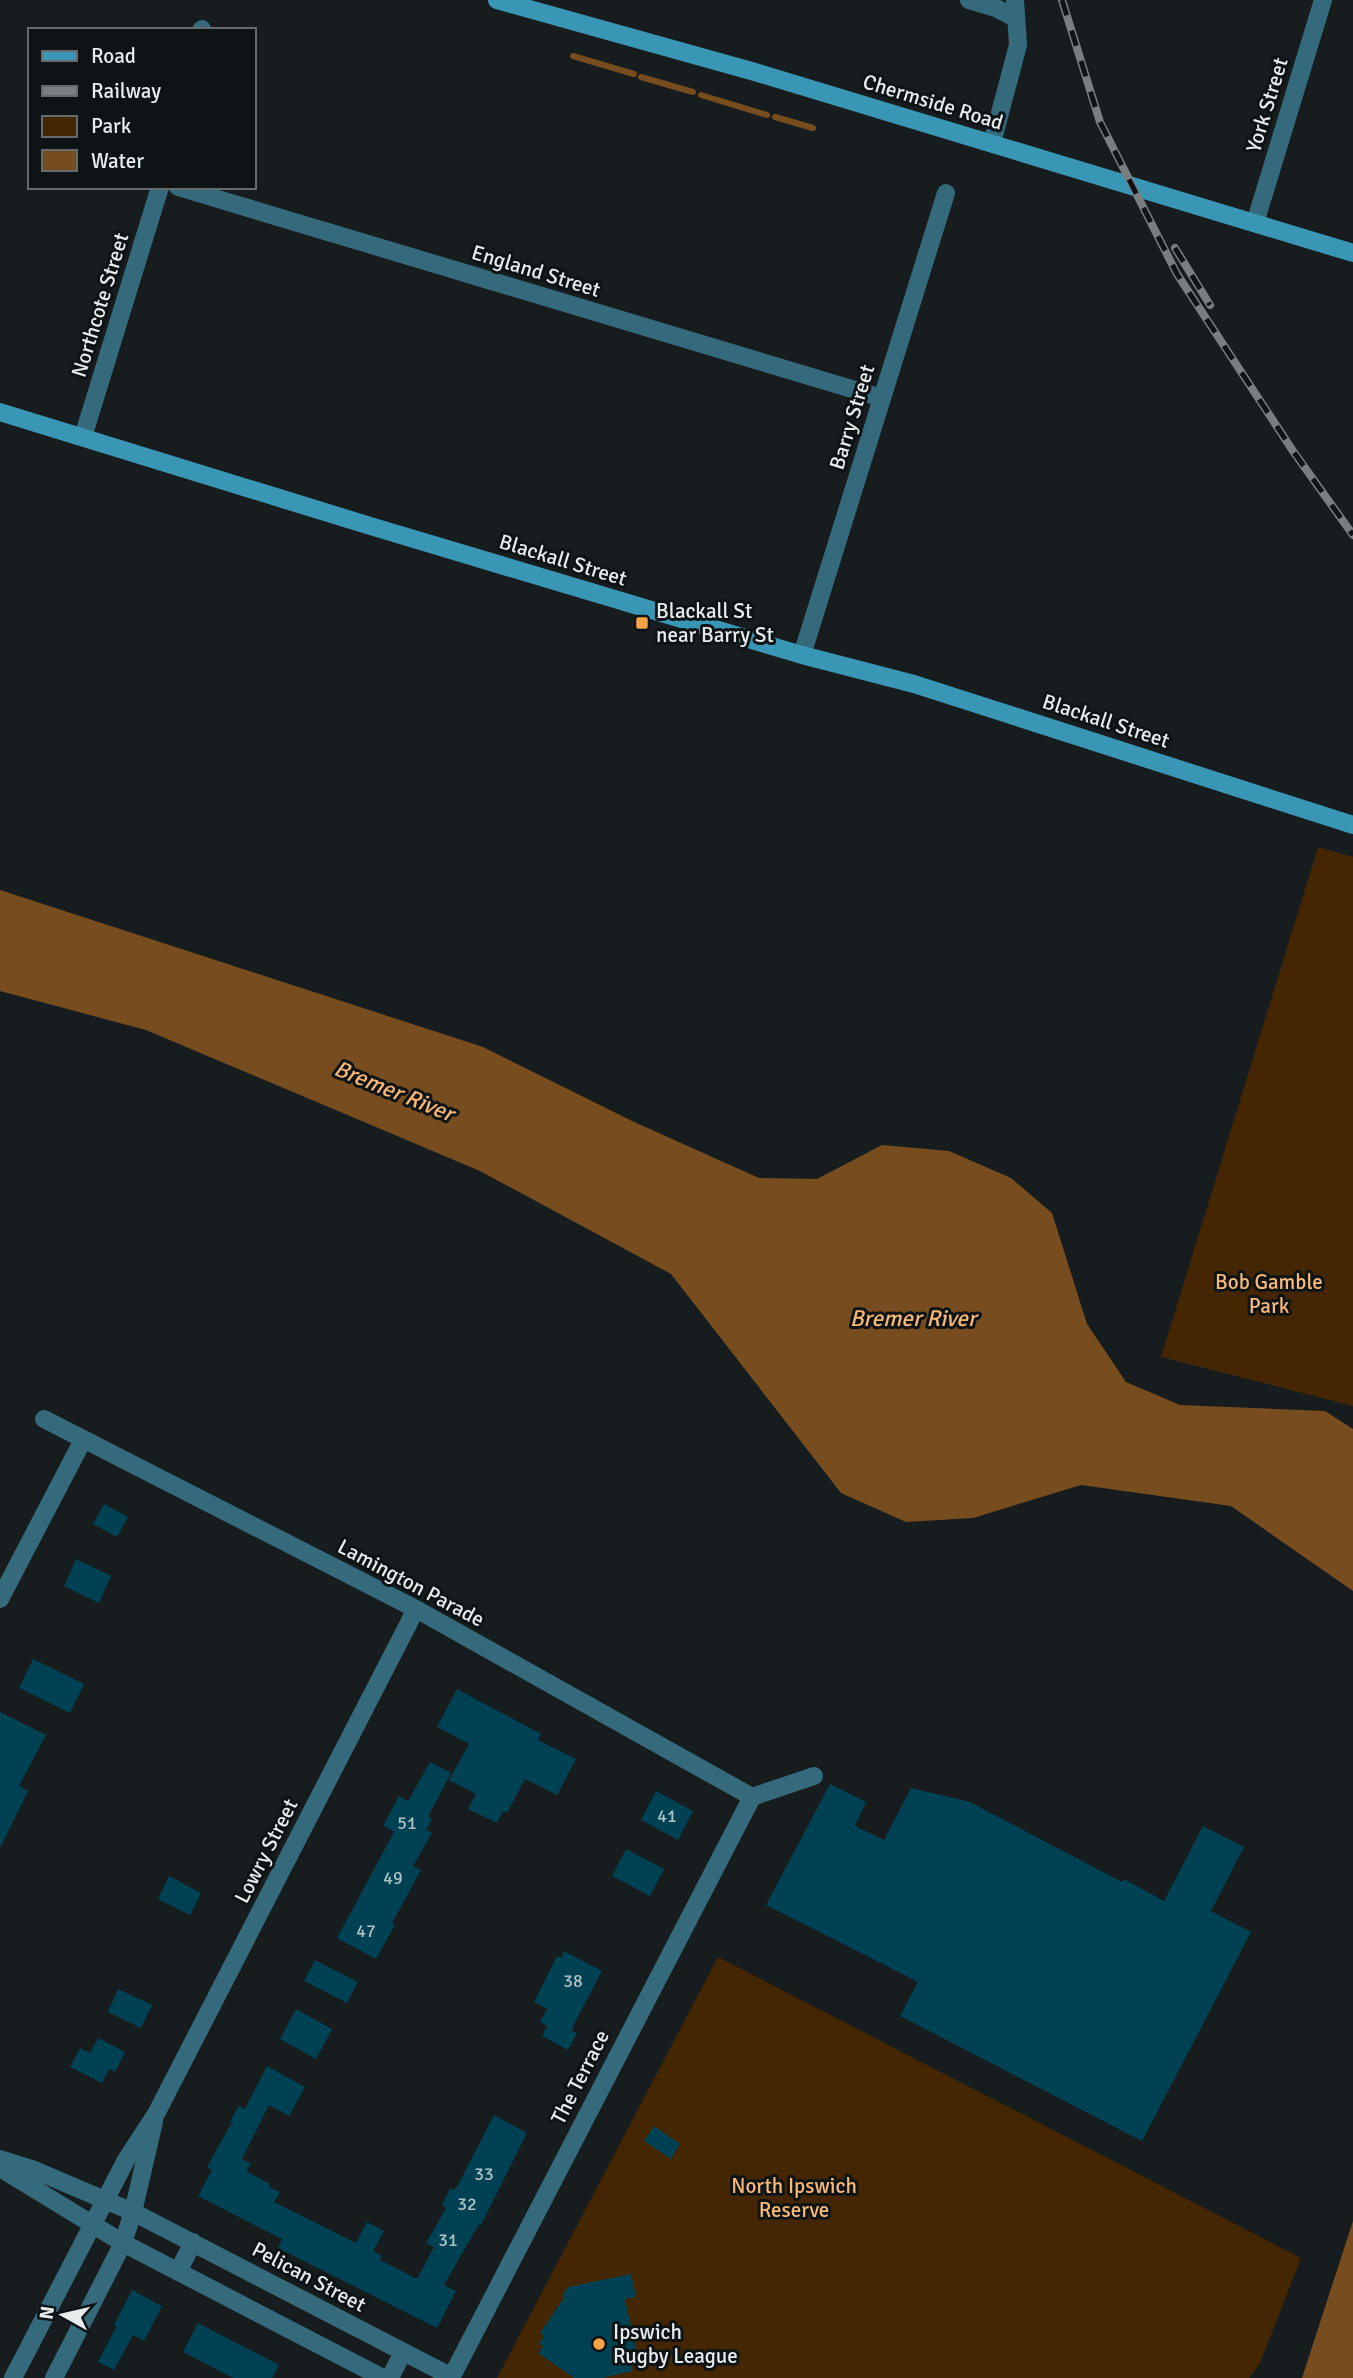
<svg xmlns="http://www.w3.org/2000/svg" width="1353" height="2378" font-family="Signika,sans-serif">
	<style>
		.green { fill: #442603 }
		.water { fill: #774d1f }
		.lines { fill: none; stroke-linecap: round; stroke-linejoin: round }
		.stream { stroke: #774d1f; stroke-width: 6 }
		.building { fill: #004253 }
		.street { stroke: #346a7c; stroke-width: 18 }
		.secondary { stroke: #3997b5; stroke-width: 18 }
		.rail-casing { stroke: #797e80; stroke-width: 8 }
		.rail { stroke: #0e1416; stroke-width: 5; stroke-dasharray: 16; stroke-linecap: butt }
		.poi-dot { fill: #f6a247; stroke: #0e1416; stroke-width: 2.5 }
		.labels { text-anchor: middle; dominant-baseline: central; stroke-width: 6; stroke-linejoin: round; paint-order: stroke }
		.number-label { font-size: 18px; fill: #aec2c6 }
		.street-label { font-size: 21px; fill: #e8eced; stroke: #0e1416 }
		.poi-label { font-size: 21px; fill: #e8eced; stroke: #0e1416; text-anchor: start }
		.park-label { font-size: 21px; fill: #fbb977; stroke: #0e1416 }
		.water-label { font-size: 23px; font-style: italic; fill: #f9b775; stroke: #0e1416 }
	</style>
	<rect width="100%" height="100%" fill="#171d1f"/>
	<path class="green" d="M 1318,847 L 1353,857 L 1353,1406 L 1161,1357 Z
		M 718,1957 L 1301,2258 L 1260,2363 L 1249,2378 L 497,2378 Z"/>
	<path class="water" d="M 0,890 L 483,1047 L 632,1121 L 759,1178 L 817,1179 L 882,1145 L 949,1151 L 1011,1178 L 1052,1213 L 1087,1324 L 1126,1382 L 1180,1405 L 1325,1411 L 1353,1429 L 1353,1591 L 1231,1506 L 1081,1485 L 973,1518 L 906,1522 L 841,1493 L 671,1274 L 480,1171 L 146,1030 L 0,991 Z
		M 1353,2221 L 1353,2378 L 1302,2378 Z"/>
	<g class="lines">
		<path class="stream" d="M 573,56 L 634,74
			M 641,77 L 693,92
			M 701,95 L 767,115
			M 775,117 L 813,128"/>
	</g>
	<path class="building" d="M 104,1504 L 128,1517 L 117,1537 L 93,1524 Z
		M 76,1559 L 111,1576 L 99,1603 L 64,1586 Z
		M 33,1659 L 84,1684 L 70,1713 L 19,1688 Z
		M 457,1689 L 541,1734 L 538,1740 L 576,1759 L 557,1795 L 525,1779 L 507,1813 L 503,1811 L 497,1823 L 468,1809 L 476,1794 L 449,1780 L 469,1744 L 437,1727 Z
		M 0,1712 L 46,1735 L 19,1786 L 28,1791 L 0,1848 Z
		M 430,1762 L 451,1773 L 430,1813 L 429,1818 L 432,1819 L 426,1830 L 432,1833 L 413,1866 L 421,1870 L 392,1923 L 395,1925 L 376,1959 L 337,1938 L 394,1832 L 383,1826 L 399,1796 L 408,1801 Z
		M 830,1784 L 866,1802 L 855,1826 L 884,1840 L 911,1788 L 970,1802 L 1122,1882 L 1124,1879 L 1164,1901 L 1203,1826 L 1244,1847 L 1211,1911 L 1251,1932 L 1142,2141 L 900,2016 L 918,1982 L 766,1905 Z
		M 656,1791 L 693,1811 L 678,1840 L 641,1820 Z
		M 626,1849 L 664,1869 L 650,1896 L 612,1876 Z
		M 169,1876 L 201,1893 L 190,1915 L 158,1899 Z
		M 564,1951 L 602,1971 L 574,2024 L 572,2031 L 577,2033 L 568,2050 L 542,2036 L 547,2026 L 540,2022 L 547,2009 L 534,2002 L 557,1956 L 561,1958 Z
		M 315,1960 L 358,1982 L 347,2003 L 304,1981 Z
		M 118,1989 L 152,2005 L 141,2028 L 108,2012 Z
		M 296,2009 L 332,2029 L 316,2059 L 280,2039 Z
		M 98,2038 L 125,2052 L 115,2072 L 109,2069 L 102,2083 L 70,2067 L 80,2048 L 90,2053 Z
		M 267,2066 L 305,2087 L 289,2116 L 269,2105 L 242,2159 L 251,2164 L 246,2171 L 270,2184 L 269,2187 L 280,2192 L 274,2202 L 356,2243 L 367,2222 L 384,2231 L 373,2251 L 382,2256 L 380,2260 L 417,2279 L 434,2247 L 426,2243 L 446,2208 L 442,2205 L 450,2188 L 454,2190 L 458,2185 L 494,2115 L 527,2133 L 481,2225 L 479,2224 L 444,2285 L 456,2291 L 437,2328 L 278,2248 L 282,2239 L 198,2196 L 212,2170 L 207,2167 L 232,2122 L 230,2121 L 239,2106 L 245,2109 Z
		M 654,2126 L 680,2144 L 671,2159 L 644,2141 Z
		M 631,2274 L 636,2297 L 625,2299 L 639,2363 L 631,2365 L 633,2371 L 602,2378 L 574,2378 L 538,2353 L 543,2346 L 539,2344 L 544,2336 L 540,2333 L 563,2299 L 563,2295 L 568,2287 Z
		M 132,2290 L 162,2306 L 144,2341 L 133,2335 L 114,2370 L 98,2362 L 117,2326 L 114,2325 Z
		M 198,2323 L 279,2365 L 272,2378 L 233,2378 L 183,2352 Z"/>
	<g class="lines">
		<path class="street" d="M 969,0 L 996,8 L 1015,18
			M 201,30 L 202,29
			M 992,143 L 1018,45 L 1015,0
			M 178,187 L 882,398
			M 1255,223 L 1323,0
			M 83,437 L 160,187
			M 802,655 L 946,193
			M 44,1419 L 416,1609 L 752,1797
			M 0,1599 L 83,1440
			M 752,1797 L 814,1776
			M 0,2159 L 32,2169 L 133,2212 L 452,2377
			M 0,2168 L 123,2243 L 383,2378
			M 178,2272 L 193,2242
			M 13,2378 L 126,2160 L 156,2114 L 416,1609
			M 54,2378 L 123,2243 L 133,2212 L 154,2122
			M 390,2378 L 403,2352
			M 451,2378 L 752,1797"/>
		<path class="secondary" d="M 497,0 L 755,72 L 1353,253
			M 0,412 L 367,525 L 802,655 L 914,684 L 1353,825"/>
		<defs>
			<path id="rail" d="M 1062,0 L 1100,122 L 1177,274 L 1293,451 L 1353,535
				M 1175,248 L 1210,305"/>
		</defs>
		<use href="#rail" class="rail-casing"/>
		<use href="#rail" class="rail"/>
	</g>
	<g class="poi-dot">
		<rect x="635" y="616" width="14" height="14" rx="3.5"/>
		<circle cx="599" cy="2344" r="7"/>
	</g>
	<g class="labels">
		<g class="number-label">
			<text x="667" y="1816">41</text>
			<text x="407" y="1823">51</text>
			<text x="393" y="1878">49</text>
			<text x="366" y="1931">47</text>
			<text x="573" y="1981">38</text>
			<text x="484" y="2174">33</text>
			<text x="467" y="2204">32</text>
			<text x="448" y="2240">31</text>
		</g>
		<g class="street-label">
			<text transform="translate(933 102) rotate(17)">Chermside Road</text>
			<text transform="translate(1267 105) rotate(-73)">York Street</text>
			<text transform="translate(536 271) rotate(17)">England Street</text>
			<text transform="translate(100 305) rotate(-73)">Northcote Street</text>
			<text transform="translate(852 417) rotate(-73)">Barry Street</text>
			<text transform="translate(563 560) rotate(17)">Blackall Street</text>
			<text transform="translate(1106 721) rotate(18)">Blackall Street</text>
			<text transform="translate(411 1583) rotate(28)">Lamington Parade</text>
			<text transform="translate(266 1851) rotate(-63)">Lowry Street</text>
			<text transform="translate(580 2077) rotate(-63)">The Terrace</text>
			<text transform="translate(309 2277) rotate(28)">Pelican Street</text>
		</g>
		<g class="poi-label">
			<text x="656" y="611">Blackall St<tspan x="656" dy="24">near Barry St</tspan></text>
			<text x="613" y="2332">Ipswich<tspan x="613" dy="24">Rugby League</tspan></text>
		</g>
		<g class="park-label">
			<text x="1269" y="1282">Bob Gamble<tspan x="1269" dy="24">Park</tspan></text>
			<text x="794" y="2186">North Ipswich<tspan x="794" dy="24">Reserve</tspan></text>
		</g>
		<g class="water-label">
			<text transform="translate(394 1091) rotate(22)">Bremer River</text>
			<text x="913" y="1318">Bremer River</text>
		</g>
	</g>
	<rect x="28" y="28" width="228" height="161" fill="#0e1416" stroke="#656a6c" stroke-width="2"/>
	<rect x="42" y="51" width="35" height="10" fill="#3997b5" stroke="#656a6c" stroke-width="2"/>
	<text x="91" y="63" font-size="21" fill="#e8eced">Road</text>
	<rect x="42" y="86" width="35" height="10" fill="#797e80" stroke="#656a6c" stroke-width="2"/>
	<text x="91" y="98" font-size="21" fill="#e8eced">Railway</text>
	<rect x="42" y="116" width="35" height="21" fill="#442603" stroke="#656a6c" stroke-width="2"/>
	<text x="91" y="133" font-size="21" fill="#e8eced">Park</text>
	<rect x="42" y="150" width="35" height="21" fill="#774d1f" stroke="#656a6c" stroke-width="2"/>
	<text x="91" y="168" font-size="21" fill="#e8eced">Water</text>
	<g transform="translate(63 2315) rotate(278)" stroke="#0e1416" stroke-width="5" paint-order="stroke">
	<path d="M0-5L12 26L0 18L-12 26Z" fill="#e8eced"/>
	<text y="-10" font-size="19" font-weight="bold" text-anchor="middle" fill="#e8eced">N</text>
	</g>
</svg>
